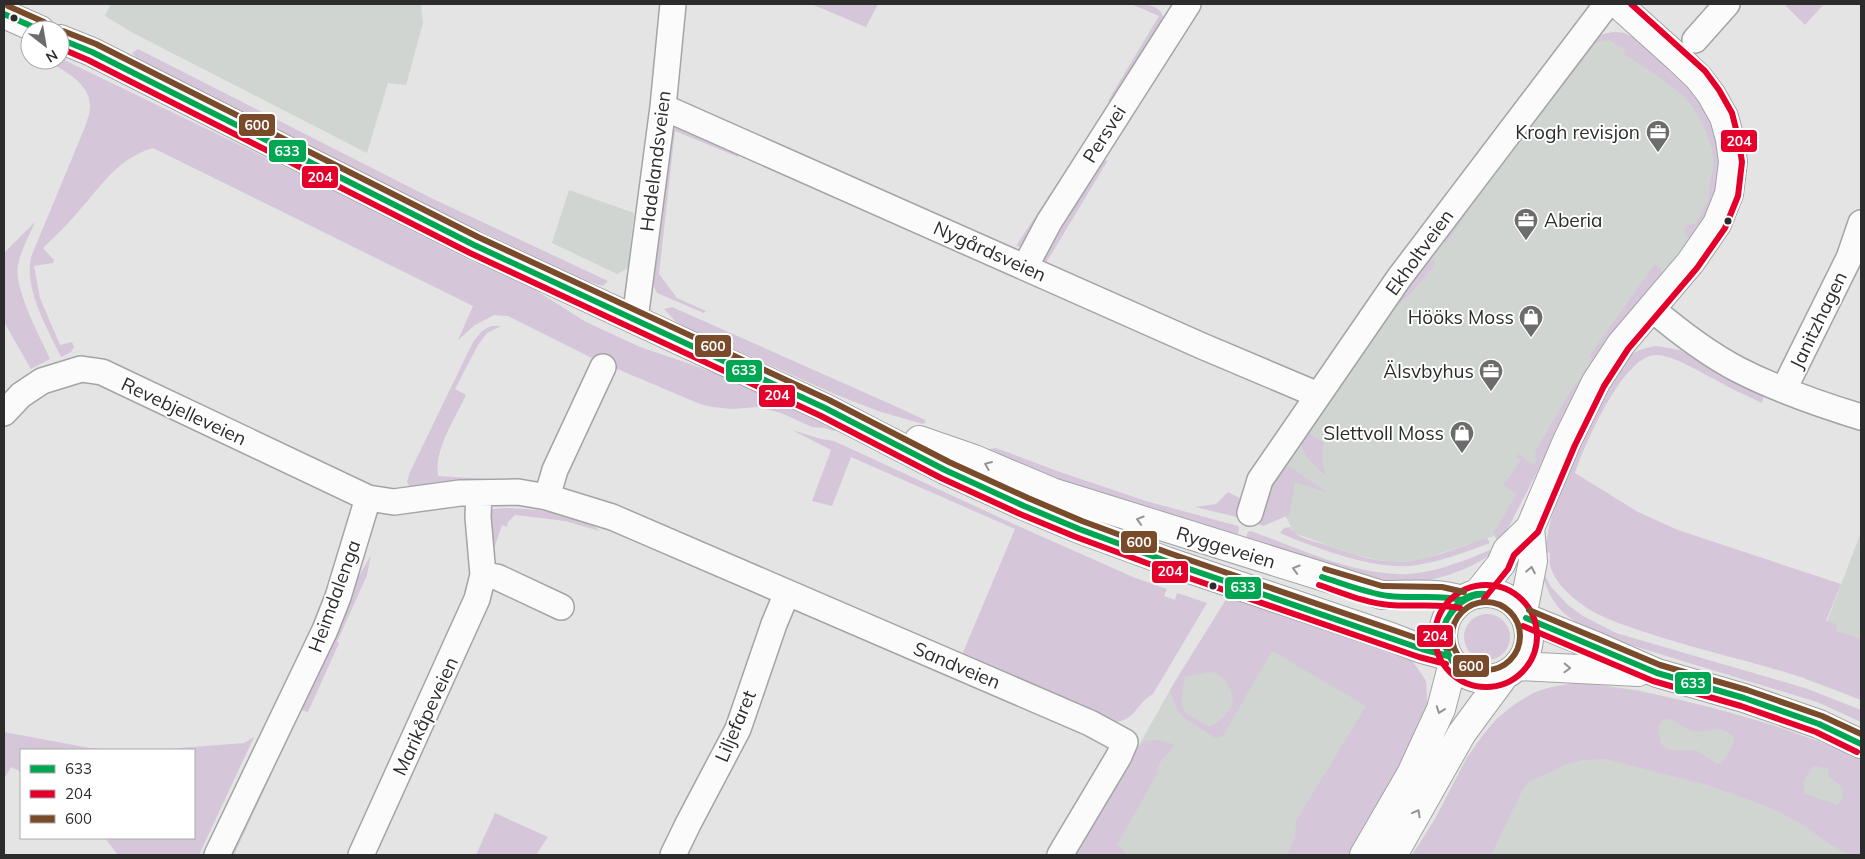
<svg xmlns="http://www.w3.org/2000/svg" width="1865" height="859" font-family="Mulish,sans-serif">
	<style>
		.built { fill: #d0d5d1 }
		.green { fill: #d5c7d9; fill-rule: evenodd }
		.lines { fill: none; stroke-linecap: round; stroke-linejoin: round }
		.minor-casing { stroke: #a3a4a4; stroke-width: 28 }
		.tertiary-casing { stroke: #a3a4a4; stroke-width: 30 }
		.primary-casing { stroke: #a3a4a4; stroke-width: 30 }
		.minor { stroke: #fbfbfb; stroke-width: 25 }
		.tertiary { stroke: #fbfbfb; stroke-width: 28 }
		.primary { stroke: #fbfbfb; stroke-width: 28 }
		.bus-1-casing { stroke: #fff; stroke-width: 10 }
		.bus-2-casing { stroke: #fff; stroke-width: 10 }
		.bus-3-casing { stroke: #fff; stroke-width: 10 }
		.bus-1 { stroke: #00a651; stroke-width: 6 }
		.bus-2 { stroke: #e4002b; stroke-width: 6 }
		.bus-3 { stroke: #7a4b2a; stroke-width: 6 }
		.oneway { stroke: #939493 }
		.bus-dot { fill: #2b2c2b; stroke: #fff; stroke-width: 2 }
		.labels { text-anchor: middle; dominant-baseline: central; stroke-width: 4; stroke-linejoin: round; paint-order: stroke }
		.poi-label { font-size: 19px; fill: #2b2c2b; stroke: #fff; text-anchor: end }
		.street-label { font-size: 19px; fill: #2b2c2b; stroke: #fff }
		.line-badge { stroke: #fff; stroke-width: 2 }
		.badge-label { font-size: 14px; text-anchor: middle; font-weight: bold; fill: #fff }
	</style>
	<rect width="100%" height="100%" fill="#e3e4e3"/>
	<path class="built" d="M 111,4 L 421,4 L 423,23 L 406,85 L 388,83 L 367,153 L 135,34 L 105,16 Z
		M 1614,32 L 1624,33 L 1634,38 L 1686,81 L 1720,158 L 1707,222 L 1574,400 L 1545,456 L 1497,540 L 1494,536 L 1420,560 L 1403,562 L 1388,562 L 1352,554 L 1294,533 L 1286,517 L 1281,500 L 1283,465 L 1335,380 L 1582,46 L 1604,34 Z
		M 569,190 L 634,213 L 628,268 L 617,274 L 552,243 Z
		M 1861,532 L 1861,700 L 1805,679 Z
		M 1227,598 L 1413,662 L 1426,681 L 1427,706 L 1352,855 L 1070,855 L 1138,747 L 1174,683 Z
		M 1599,685 L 1638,690 L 1713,708 L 1776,726 L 1861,758 L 1861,855 L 1412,855 L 1435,819 L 1467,757 L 1496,719 L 1533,693 L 1556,686 Z"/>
	<path class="green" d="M 811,4 L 878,4 L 866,27 Z
		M 1131,4 C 1148,4 1165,5 1164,25 L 1115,102 L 1108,101 L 1159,16 Z
		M 1784,4 L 1824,4 L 1805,25 Z
		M 1614,32 L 1624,33 L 1634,38 L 1655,53 L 1686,81 L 1707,111 L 1716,134 L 1720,158 L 1714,204 L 1690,239 L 1684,233 L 1685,227 L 1687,225 L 1696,223 L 1709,198 C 1707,188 1715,170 1713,157 C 1712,139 1697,108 1683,96 C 1666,80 1643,67 1624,54 L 1625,50 L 1609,40 L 1600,41 L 1590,46 L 1592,48 L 1527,132 L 1524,130 L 1589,42 L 1604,34 Z
		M 138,49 L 429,197 L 608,281 L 603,286 L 586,281 L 405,195 L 140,62 L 132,53 Z
		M 60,58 L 310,179 L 467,259 L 532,288 L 586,322 L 640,347 L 699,367 L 758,391 L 837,429 L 834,431 L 824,428 L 812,427 L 781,413 L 758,407 L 732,409 L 712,407 L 700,404 L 596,360 L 508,316 L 494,315 L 475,325 L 458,340 L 473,306 L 153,148 C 118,158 101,186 78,212 C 67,225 55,236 43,248 L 54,260 L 53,263 L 34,266 L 40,298 L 60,345 L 72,342 L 74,347 L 71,352 L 61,357 C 47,328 24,289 31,257 L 85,127 C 87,121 90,113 90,107 C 91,83 62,69 44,60 L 60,60 Z
		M 678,127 L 739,149 L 738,157 L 675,131 L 659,274 L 677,298 L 706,311 L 704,313 L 657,293 L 654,287 L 653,277 L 671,130 Z
		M 1522,134 L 1446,243 L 1442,241 L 1430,258 L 1435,263 L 1421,282 L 1399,305 L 1393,301 Z
		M 1075,156 L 1078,157 L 1022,247 L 1016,246 Z
		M 1108,160 L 1046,263 L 1053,266 L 1050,270 L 1044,268 L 1042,258 L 1046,248 L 1100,162 Z
		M 35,222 C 29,236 21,250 18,265 C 13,287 40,337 50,359 L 31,369 L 4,322 L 4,253 Z
		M 1655,264 L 1662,272 L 1663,279 L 1574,400 L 1502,540 L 1497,540 L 1493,530 L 1496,529 L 1517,494 L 1503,485 L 1521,460 L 1516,457 L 1518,454 L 1533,465 L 1536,462 L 1535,452 L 1568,395 L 1592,360 L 1590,355 Z
		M 672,307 L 895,406 L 925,420 L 926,422 L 923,424 L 878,411 L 837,395 L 686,328 L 676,322 L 664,309 Z
		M 491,326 L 501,326 L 487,333 L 478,345 L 455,389 L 466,395 C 455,419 434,449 438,476 L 506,480 L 410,488 L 407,482 L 410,472 L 473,342 L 482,331 Z
		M 1656,346 L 1680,350 L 1723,375 L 1764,394 L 1762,403 C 1746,395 1729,388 1714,379 C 1698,371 1675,356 1657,355 C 1624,353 1584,446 1575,473 L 1638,512 L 1678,530 L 1841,584 L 1826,621 L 1837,624 L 1836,631 L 1861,639 L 1861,700 C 1796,670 1725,658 1657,636 C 1631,627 1602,620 1580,603 C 1569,595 1555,582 1551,568 C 1549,564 1550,558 1550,553 L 1545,552 C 1551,497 1582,426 1613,379 C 1618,371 1623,362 1631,355 C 1638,349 1647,348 1656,346 Z
		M 792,430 L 821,439 L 834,441 L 1018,526 L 1133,577 L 1167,589 L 1164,596 L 1175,600 L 1177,593 L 1207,603 L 1153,694 C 1135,704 1136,722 1112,722 L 961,657 L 1015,529 L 851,457 L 832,506 L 812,501 L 831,450 Z
		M 1307,430 L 1313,436 L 1324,443 C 1321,455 1321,465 1327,476 C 1314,467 1291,446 1307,430 Z
		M 996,448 L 1060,472 L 1146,501 L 1238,526 L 1239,528 L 1237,538 L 1132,509 L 1012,463 L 989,449 Z
		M 1283,465 L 1290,467 L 1328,493 L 1295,482 L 1289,515 L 1263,526 L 1254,522 L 1258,504 L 1267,501 L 1267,494 Z
		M 1228,492 L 1247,502 L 1241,518 L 1195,507 L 1216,504 Z
		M 507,508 C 537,510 576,510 600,531 L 565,521 L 515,515 L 508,522 L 507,527 L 502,525 L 494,549 L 489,559 L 488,515 L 493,509 Z
		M 1290,527 C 1297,539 1314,541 1326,545 C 1350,553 1376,563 1402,562 C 1427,561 1462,546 1487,538 L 1490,543 C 1466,552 1442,561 1417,565 C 1379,572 1315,548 1280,533 L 1284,528 Z
		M 1251,531 C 1298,548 1347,572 1398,574 C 1427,576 1464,561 1490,550 L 1494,551 C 1471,573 1411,589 1379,583 C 1365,580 1350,574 1336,570 C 1306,560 1275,551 1245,541 L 1248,532 Z
		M 371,555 L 367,575 L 337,642 L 339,643 L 308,712 L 301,710 L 234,855 L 225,855 L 344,602 Z
		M 1542,573 L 1547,579 L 1551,587 L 1568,605 L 1583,616 L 1616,633 L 1805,688 L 1861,710 L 1861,722 L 1817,702 L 1614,640 C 1577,624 1553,616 1542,573 Z
		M 1227,598 L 1280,609 L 1382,645 L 1413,662 L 1426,681 L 1427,706 L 1416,738 L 1352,855 L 1287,855 L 1295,838 L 1296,821 L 1366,706 L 1272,651 L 1223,736 L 1215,738 L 1183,717 L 1177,710 L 1170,690 ZM 1210,672 C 1212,673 1215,672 1217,674 C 1226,678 1235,695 1232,704 C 1229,714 1218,722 1210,727 L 1184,712 L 1181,697 L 1185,677 Z
		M1464 637a23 23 0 1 1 46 0a23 23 0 1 1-46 0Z
		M 1577,683 C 1675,693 1770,721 1861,758 L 1861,855 L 1845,855 L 1846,853 L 1831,845 L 1802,824 L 1771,808 L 1708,785 L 1605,759 L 1582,760 L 1564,765 L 1549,773 L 1530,780 L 1522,791 L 1491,855 L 1412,855 C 1420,843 1428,831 1435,819 C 1462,770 1479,721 1532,694 C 1546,687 1562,685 1577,683 ZM 1669,719 C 1677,721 1682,727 1690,730 C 1708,737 1718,719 1734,738 L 1733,745 L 1722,763 L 1717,764 L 1696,750 L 1669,750 L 1661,744 L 1658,726 L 1663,720 ZM 1814,766 L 1829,769 L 1828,776 L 1843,788 L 1843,799 L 1837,805 L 1805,794 C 1801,781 1806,776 1814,766 Z
		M 4,732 L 90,748 L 125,750 L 21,750 L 21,772 L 11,767 L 4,779 Z
		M 254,737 L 199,855 L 118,855 L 105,838 L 194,838 L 194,750 L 154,750 L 244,743 Z
		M 1156,740 L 1164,741 L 1175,745 C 1168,755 1156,762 1157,774 L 1117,845 L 1125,852 L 1123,855 L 1070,855 L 1138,747 L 1145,741 Z
		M 495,813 L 548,837 L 536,855 L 476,855 Z"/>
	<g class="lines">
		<defs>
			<path id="minor" d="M 1695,40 L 1727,4
				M 663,107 L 1202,346 L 1318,395
				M 1025,267 L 1049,222 L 1188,4
				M 1651,308 C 1678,331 1708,354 1739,370 C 1776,389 1822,405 1861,417
				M 635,319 L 663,107 L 673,4
				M 1784,389 L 1849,258 L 1861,223
				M 4,413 L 21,395 L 42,381 L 81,369 L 102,372 L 368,498
				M 547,497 L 555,470 L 603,367
				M 1250,513 L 1260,480 L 1399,278 L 1607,4
				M 483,575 L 497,577 L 561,607
				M 217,855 L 325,630 L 338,597 L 368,498 L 394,502 L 460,493 L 518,492 L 547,497 L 612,517 L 1090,723 L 1125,742 L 1119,756 L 1060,855
				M 361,855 L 477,599 L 483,575 L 478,517 L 479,493
				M 673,855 L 688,824 L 738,729 L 774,624 L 787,593"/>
			<path id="tertiary" d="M 1477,594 L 1501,564 L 1507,550 L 1530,528 L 1567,441 L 1596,382 L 1621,344 L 1690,263 L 1717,224 L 1729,194 L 1733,162 L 1730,139 L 1724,117 L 1711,94 L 1698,77 L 1678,58 L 1618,4
				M 1523,612 L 1533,561 L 1530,528"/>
			<path id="primary" d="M 4,14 L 40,30
				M 60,39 L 92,52 L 474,245 L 825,408 L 945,470 L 1024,506 L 1079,529 L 1166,561 L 1391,637 L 1422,649 L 1448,656
				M 919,440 L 974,459 L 1052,492 L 1382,595 C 1408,595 1437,592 1462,600
				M1443 636a43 43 0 1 1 86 0a43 43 0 1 1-86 0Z
				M 1526,618 L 1598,647 L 1657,673 L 1744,698 L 1819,724 L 1861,744
				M 1518,666 L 1638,672
				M 1364,855 L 1411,774 L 1441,709 L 1453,663
				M 1393,855 L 1462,733 L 1504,676"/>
		</defs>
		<use href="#minor" class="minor-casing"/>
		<use href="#tertiary" class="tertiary-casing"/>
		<use href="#primary" class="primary-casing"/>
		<use href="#minor" class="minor"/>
		<use href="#tertiary" class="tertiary"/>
		<use href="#primary" class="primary"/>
		<defs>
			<path id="bus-1" d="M 4,14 L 40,30
				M 60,39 L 92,52 L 474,245 L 825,408 L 945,470 L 1024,506 L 1079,529 L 1166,561 L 1422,649 L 1448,656
				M 1322,577 C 1344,584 1366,593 1389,596 C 1414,599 1437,594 1462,600
				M 1449,616 C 1439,630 1444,647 1452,661
				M 1449,616 C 1456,602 1469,592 1485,594
				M 1449,616 C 1458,603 1468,595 1485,594
				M 1526,618 L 1657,673 L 1744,698 L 1819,724 L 1861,744"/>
			<path id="bus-2" d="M 60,48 L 88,60 L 470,253 L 821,416 L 941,478 L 1020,514 L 1076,537 L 1163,569 L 1419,657 L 1446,664
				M1435 636a51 51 0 1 1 102 0a51 51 0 1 1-102 0Z
				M 1319,585 C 1343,593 1365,603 1390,605 C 1414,607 1437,603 1460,608
				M 1484,599 L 1508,569 L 1514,555 L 1538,532 L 1575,445 L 1604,386 L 1628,349 L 1697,268 L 1725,228 L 1738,196 L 1742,162 L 1738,137 L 1732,113 L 1719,90 L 1705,71 L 1631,4
				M 1523,626 L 1653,681 L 1741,706 L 1816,732 L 1857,752"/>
			<path id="bus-3" d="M 8,6 L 44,22
				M 63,31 L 96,44 L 478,237 L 829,400 L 949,462 L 1028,498 L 1082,521 L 1169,553 L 1425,641 L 1450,648
				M 1325,569 L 1382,586 L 1442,587 L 1464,592
				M1452 636a34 34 0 1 1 68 0a34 34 0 1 1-68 0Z
				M 1529,610 L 1660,665 L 1747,690 L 1822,716 L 1861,734"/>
		</defs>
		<use href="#bus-1" class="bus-1-casing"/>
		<use href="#bus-2" class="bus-2-casing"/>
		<use href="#bus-3" class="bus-3-casing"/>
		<use href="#bus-1" class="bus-1"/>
		<use href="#bus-2" class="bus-2"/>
		<use href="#bus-3" class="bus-3"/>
	</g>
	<defs><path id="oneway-chevron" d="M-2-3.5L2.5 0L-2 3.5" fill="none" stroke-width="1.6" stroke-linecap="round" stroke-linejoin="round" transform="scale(1.25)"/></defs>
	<g class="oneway">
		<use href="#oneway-chevron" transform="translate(988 465) rotate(-157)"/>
		<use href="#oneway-chevron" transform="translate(1140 520) rotate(-163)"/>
		<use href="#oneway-chevron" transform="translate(1296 569) rotate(-163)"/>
		<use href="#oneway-chevron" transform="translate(1531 570) rotate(-79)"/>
		<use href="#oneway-chevron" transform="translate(1567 668) rotate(2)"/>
		<use href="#oneway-chevron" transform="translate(1440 710) rotate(110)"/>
		<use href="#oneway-chevron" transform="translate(1417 813) rotate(-61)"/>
	</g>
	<defs>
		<symbol id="office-pin" viewBox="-11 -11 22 30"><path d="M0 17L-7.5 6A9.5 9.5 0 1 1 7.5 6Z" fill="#6b6c6b" stroke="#fff"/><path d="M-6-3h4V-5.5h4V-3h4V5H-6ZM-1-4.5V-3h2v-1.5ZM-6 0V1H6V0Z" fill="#fff"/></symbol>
		<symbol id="shop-pin" viewBox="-11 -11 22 30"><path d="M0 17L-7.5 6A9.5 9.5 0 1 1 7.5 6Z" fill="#6b6c6b" stroke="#fff"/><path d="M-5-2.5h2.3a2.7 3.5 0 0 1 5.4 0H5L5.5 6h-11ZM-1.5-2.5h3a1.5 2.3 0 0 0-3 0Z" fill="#fff"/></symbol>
	</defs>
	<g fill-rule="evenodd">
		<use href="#office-pin" x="1644" y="118" width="28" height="38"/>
		<use href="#office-pin" x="1512" y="206" width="28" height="38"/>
		<use href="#shop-pin" x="1517" y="303" width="28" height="38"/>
		<use href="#office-pin" x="1477" y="357" width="28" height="38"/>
		<use href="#shop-pin" x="1448" y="419" width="28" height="38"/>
	</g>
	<g class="bus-dot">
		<circle cx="14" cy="18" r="4.5"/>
		<circle cx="1728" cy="221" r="4.5"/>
		<circle cx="1213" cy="586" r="4.5"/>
	</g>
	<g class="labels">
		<g class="poi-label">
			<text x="1640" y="132">Krogh revisjon</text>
			<text x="1544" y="220" text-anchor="start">Aberia</text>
			<text x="1514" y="317">Hööks Moss</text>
			<text x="1474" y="371">Älsvbyhus</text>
			<text x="1444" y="433">Slettvoll Moss</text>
		</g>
		<g class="street-label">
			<text transform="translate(1104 134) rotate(-58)">Persvei</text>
			<text transform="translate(655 161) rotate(-83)">Hadelandsveien</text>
			<text transform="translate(990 251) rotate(24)">Nygårdsveien</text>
			<text transform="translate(1419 252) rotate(-54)">Ekholtveien</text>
			<text transform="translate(1818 320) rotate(-64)">Janitzhagen</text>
			<text transform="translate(184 411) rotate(25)">Revebjelleveien</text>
			<text transform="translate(1226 547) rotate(17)">Ryggeveien</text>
			<text transform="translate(334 596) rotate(-70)">Heimdalenga</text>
			<text transform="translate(957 665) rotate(23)">Sandveien</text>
			<text transform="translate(425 716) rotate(-65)">Marikåpeveien</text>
			<text transform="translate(735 726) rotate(-67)">Liljefaret</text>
		</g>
	</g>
	<g class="line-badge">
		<rect x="238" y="113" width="38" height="24" rx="5" fill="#7a4b2a"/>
		<rect x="1720" y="129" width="38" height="24" rx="5" fill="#e4002b"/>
		<rect x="268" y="139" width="39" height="24" rx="5" fill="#00a651"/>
		<rect x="301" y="165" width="38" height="24" rx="5" fill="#e4002b"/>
		<rect x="694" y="334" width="38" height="24" rx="5" fill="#7a4b2a"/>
		<rect x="725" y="359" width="38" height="24" rx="5" fill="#00a651"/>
		<rect x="758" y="384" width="38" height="24" rx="5" fill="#e4002b"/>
		<rect x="1120" y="530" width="38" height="24" rx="5" fill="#7a4b2a"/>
		<rect x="1151" y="560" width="38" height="24" rx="5" fill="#e4002b"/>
		<rect x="1224" y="576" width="38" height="24" rx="5" fill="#00a651"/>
		<rect x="1416" y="624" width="38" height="24" rx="5" fill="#e4002b"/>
		<rect x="1452" y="654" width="38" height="24" rx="5" fill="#7a4b2a"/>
		<rect x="1674" y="671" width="38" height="24" rx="5" fill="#00a651"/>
	</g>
	<g class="badge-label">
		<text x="257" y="130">600</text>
		<text x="1739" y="146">204</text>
		<text x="287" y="156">633</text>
		<text x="320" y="182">204</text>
		<text x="713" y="351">600</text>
		<text x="744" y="375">633</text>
		<text x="777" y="400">204</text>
		<text x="1139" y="547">600</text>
		<text x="1170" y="576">204</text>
		<text x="1243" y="592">633</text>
		<text x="1435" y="641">204</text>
		<text x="1471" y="671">600</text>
		<text x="1693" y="688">633</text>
	</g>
	<rect width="1865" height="859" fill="none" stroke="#2b2c2b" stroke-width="10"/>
	<rect x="20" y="749" width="175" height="90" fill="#ffffff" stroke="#aaabaa"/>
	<rect x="30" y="765" width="25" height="8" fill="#00a651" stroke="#aaabaa"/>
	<text x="65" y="774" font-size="15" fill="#2b2c2b">633</text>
	<rect x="30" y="790" width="25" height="8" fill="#e4002b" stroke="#aaabaa"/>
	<text x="65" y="799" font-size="15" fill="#2b2c2b">204</text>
	<rect x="30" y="815" width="25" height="8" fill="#7a4b2a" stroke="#aaabaa"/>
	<text x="65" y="824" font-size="15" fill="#2b2c2b">600</text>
	<g transform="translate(45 45) rotate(149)"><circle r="24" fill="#ffffff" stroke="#aaabaa"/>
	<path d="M0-4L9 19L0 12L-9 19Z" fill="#6b6c6b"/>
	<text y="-8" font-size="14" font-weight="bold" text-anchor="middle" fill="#2b2c2b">N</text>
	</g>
</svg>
